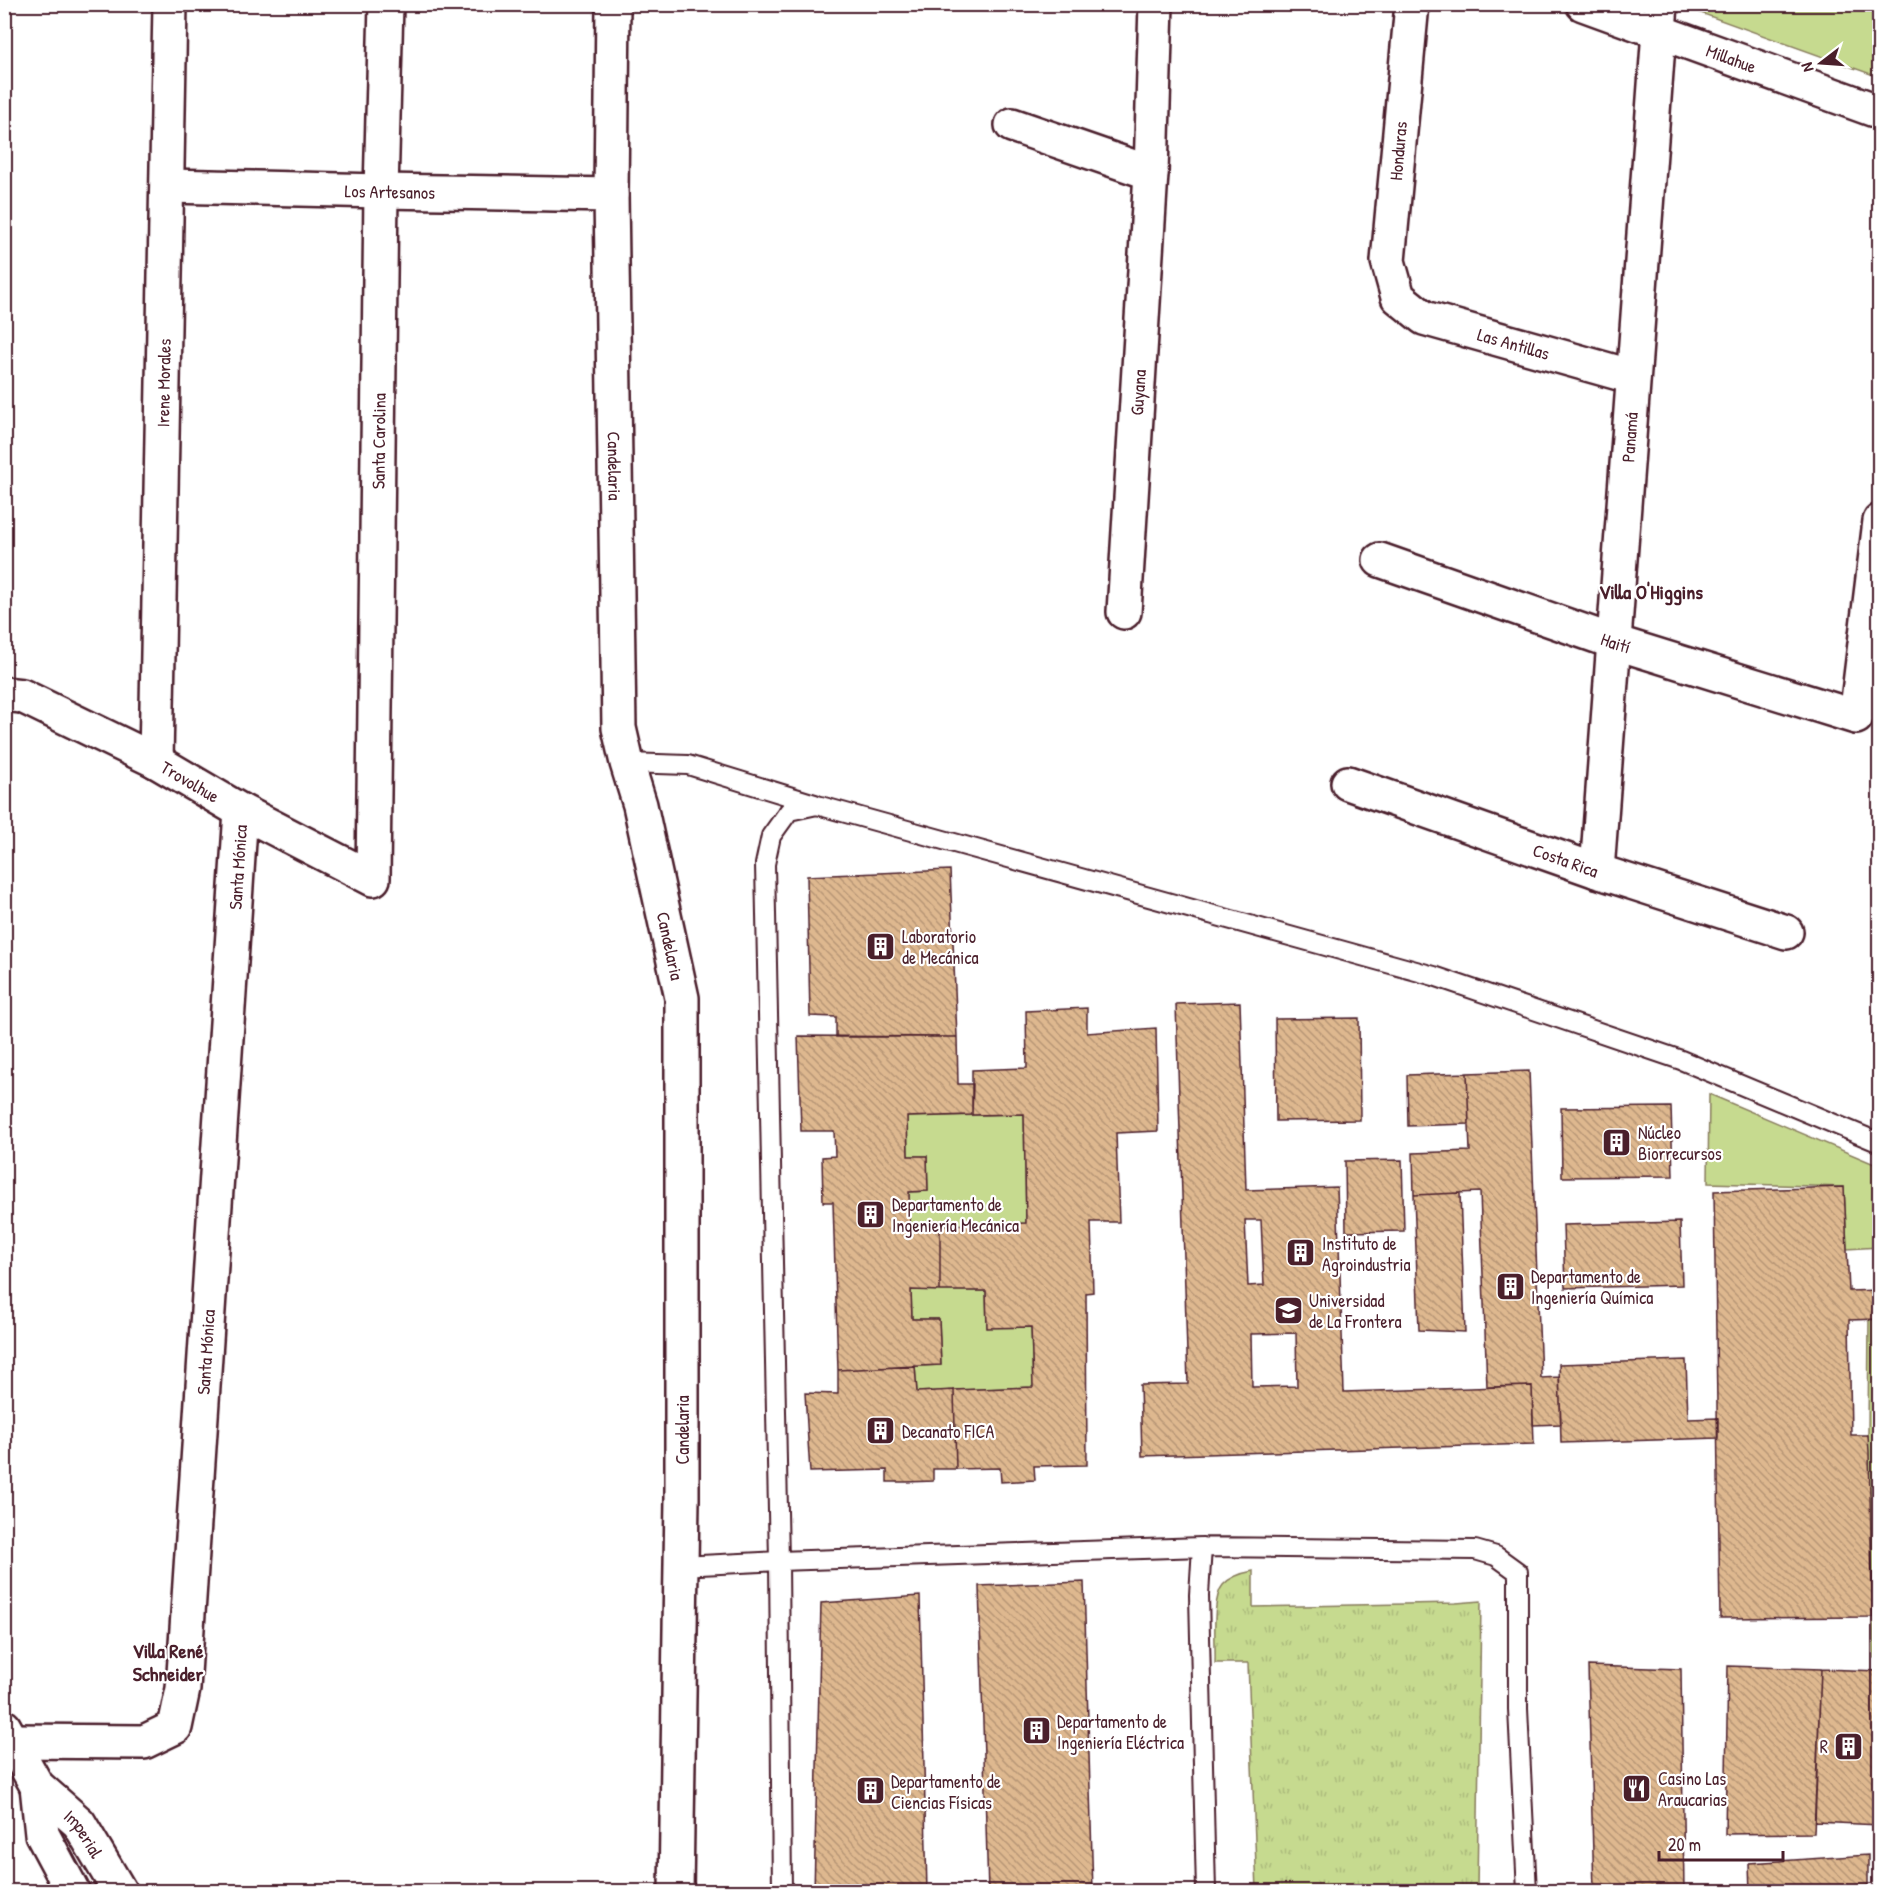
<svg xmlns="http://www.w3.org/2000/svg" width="1884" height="1896" font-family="'Patrick Hand',sans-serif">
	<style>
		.grass { fill: #c6da8f; stroke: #887c5d; stroke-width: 1.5 }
		.park { fill: url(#park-tufts); stroke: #887c5d; stroke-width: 1.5 }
		.building { fill: url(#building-back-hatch); stroke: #4a1f2b; stroke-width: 1.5; fill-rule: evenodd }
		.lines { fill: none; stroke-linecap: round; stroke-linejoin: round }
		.lane-casing { stroke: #4a1f2b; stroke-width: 22 }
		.street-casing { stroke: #4a1f2b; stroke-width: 38 }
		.secondary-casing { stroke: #4a1f2b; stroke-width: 38 }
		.lane { stroke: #fff; stroke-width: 18 }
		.street { stroke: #fff; stroke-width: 33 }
		.secondary { stroke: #fff; stroke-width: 33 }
		.labels { text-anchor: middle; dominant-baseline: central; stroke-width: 4.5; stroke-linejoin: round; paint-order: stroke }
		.street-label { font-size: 18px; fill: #4a1f2b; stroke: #fff }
		.poi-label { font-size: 18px; fill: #4a1f2b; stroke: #fff; text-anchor: start }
		.neighbourhood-label { font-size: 20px; font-weight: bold; fill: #4a1f2b; stroke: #fff }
	</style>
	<defs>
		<pattern id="park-tufts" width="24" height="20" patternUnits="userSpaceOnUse" patternTransform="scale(1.5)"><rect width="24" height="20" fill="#c6da8f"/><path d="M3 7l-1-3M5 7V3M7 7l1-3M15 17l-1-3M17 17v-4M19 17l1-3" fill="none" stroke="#acbb7c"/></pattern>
		<pattern id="building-back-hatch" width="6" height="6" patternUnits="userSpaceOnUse" patternTransform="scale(1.5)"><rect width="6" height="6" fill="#deb88f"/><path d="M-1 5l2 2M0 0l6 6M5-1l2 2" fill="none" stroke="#b69575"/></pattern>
	</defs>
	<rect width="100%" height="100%" fill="#fff"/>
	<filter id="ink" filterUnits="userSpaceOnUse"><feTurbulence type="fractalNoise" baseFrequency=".0167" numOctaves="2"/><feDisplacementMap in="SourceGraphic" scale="12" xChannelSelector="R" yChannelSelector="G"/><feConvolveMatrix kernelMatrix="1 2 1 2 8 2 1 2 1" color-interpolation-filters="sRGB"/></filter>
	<g filter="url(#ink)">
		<path class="grass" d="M 1694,5 L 1879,5 L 1879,77 L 1698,12 Z
			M 1709,1094 L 1879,1166 L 1879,1247 L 1847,1249 L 1844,1187 L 1708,1183 Z
			M 1024,1114 L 1026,1223 L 910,1226 L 909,1192 L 928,1191 L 927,1156 L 908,1156 L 907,1117 Z
			M 911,1290 L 986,1291 L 987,1327 L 1031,1327 L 1033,1387 L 917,1392 L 915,1366 L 941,1365 L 939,1319 L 912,1319 Z
			M 1880,1319 L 1879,1659 L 1874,1658 L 1868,1435 L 1869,1320 Z"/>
		<path class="park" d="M 1253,1571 L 1253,1607 L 1456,1603 L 1481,1601 L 1477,1891 L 1257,1891 L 1248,1663 L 1215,1663 C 1216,1644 1211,1599 1223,1585 C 1231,1576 1242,1573 1253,1571 Z"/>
		<path class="building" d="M 950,870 L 957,1037 L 836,1037 L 836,1017 L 810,1016 L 807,876 Z
			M 1240,1002 L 1246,1190 L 1337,1187 L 1344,1392 L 1532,1386 L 1534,1444 L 1142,1456 L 1140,1385 L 1188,1384 L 1176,1004 ZM 1245,1220 L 1261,1220 L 1264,1285 L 1248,1286 ZM 1296,1333 L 1297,1386 L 1252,1387 L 1251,1334 Z
			M 1087,1008 L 1087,1033 L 1156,1028 L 1158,1131 L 1116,1133 L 1119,1222 L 1091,1222 L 1093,1292 L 1086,1293 L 1087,1465 L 1034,1466 L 1035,1480 L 1001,1482 L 1000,1468 L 956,1469 L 954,1390 L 1033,1387 L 1031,1327 L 987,1328 L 986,1291 L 940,1291 L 940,1225 L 1026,1223 L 1024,1114 L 972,1115 L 972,1070 L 1027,1068 L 1026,1011 Z
			M 1359,1018 L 1360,1120 L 1276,1121 L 1275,1019 Z
			M 798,1036 L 957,1037 L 958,1084 L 973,1084 L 972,1115 L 907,1117 L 908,1156 L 927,1156 L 928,1191 L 909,1192 L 910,1226 L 940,1225 L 940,1291 L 911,1290 L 912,1319 L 939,1319 L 941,1365 L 838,1370 L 833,1202 L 823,1202 L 822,1157 L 835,1156 L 834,1131 L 801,1131 Z
			M 1529,1071 L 1541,1378 L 1559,1377 L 1561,1424 L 1533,1425 L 1532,1386 L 1487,1387 L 1480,1192 L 1414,1195 L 1413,1153 L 1470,1151 L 1467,1073 Z
			M 1467,1073 L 1469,1124 L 1408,1126 L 1407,1075 Z
			M 1671,1107 L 1673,1176 L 1562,1177 L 1561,1108 Z
			M 1402,1160 L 1404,1231 L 1346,1232 L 1345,1161 Z
			M 1844,1187 L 1849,1291 L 1880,1290 L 1880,1319 L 1849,1320 L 1851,1435 L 1868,1435 L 1869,1451 L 1873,1617 L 1720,1618 L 1714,1191 Z
			M 1460,1193 L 1465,1332 L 1419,1330 L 1414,1195 Z
			M 1680,1222 L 1682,1285 L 1565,1288 L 1563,1225 Z
			M 1686,1360 L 1688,1419 L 1718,1418 L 1718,1438 L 1561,1443 L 1559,1364 Z
			M 915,1366 L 917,1392 L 954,1390 L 956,1469 L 933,1469 L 933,1481 L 906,1482 L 887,1482 L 887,1470 L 810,1472 L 805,1393 L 838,1394 L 838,1370 Z
			M 1084,1582 L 1093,1892 L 988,1892 L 979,1586 Z
			M 920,1596 L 927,1892 L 814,1892 L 821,1603 Z
			M 1588,1666 L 1681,1669 L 1684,1892 L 1594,1892 Z
			M 1728,1666 L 1821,1669 L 1814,1833 L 1725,1834 Z
			M 1821,1669 L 1880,1671 L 1880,1825 L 1815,1822 Z
			M 1868,1855 L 1868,1892 L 1750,1892 L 1749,1863 Z"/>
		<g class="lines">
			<defs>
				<path id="lane" d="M 627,763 L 688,765 L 815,804
					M 1202,1547 L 1199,1595 L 1206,1892
					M 680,1566 L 779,1561 L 1202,1547 L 1475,1550 L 1496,1556 L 1518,1572 L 1518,1709 L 1527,1892
					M 782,1892 L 779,1561 L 765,864 L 771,836 L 789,811 L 817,805 L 1434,976 L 1681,1060 L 1880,1143"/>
				<g id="street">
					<path id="s1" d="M 613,4 L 611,195 L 619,728 L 627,763 L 640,805 L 682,998 L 682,1499 L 676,1892"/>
					<path id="s2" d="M 1412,4 L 1388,261 L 1398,297 L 1424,318 L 1633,377"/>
					<path id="s3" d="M 1583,4 L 1880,112"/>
					<path d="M 1012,125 L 1151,173"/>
					<path id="s4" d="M 168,186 L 381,191 L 611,195"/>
					<path id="s5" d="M 1380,560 L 1614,642 L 1856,717 L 1880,521"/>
					<path id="s6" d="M 1124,612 L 1151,173 L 1156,4"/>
					<path id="s7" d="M 4,694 L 22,696 L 156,761 L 241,811 L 373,879 L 381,191 L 386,4"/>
					<path id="s8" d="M 156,761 L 170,4"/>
					<path id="s9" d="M 1348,783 L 1597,871 L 1786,932"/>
					<path id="s10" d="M 1597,871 L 1661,4"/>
					<path id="s11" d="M 13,1741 L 144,1742 L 175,1727 L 183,1689 L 241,811"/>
				</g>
				<g id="secondary">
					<path id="s12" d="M 4,1727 L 37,1786 L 79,1823 L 120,1892"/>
					<path d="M 37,1786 L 42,1834 L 73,1892"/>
				</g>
			</defs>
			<use href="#lane" class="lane-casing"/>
			<use href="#street" class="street-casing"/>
			<use href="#secondary" class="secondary-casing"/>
			<use href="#lane" class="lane"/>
			<use href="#street" class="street"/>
			<use href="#secondary" class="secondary"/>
		</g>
	</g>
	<defs>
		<symbol id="building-square" viewBox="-11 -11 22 22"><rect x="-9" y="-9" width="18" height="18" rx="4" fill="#4a1f2b" stroke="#fff"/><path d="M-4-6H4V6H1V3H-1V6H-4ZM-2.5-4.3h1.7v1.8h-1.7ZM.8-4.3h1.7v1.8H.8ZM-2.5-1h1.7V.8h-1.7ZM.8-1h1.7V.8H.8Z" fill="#fff"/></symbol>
		<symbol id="university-square" viewBox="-11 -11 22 22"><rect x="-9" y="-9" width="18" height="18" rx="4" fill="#4a1f2b" stroke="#fff"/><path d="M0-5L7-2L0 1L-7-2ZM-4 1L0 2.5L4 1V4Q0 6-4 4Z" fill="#fff"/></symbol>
		<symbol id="restaurant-square" viewBox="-11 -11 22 22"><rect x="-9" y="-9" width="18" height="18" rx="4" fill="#4a1f2b" stroke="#fff"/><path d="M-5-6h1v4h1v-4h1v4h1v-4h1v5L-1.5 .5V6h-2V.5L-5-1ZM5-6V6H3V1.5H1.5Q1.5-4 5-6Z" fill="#fff"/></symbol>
	</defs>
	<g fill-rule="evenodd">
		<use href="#building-square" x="864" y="930" width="33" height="33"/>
		<use href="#building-square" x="1600" y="1126" width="33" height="33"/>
		<use href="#building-square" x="854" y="1198" width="33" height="33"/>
		<use href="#building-square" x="1284" y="1236" width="33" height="33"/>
		<use href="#building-square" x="1494" y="1270" width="33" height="33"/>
		<use href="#university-square" x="1272" y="1294" width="33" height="33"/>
		<use href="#building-square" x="864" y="1414" width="33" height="33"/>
		<use href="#building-square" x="1020" y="1714" width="33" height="33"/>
		<use href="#building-square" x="1832" y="1730" width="33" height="33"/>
		<use href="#restaurant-square" x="1620" y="1772" width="33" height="33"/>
		<use href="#building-square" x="854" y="1774" width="33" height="33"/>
	</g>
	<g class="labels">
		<g class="street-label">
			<text stroke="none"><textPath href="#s3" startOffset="158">Millahue</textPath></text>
			<text transform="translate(1398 151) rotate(-85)">Honduras</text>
			<text stroke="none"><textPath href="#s4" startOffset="222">Los Artesanos</textPath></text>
			<text stroke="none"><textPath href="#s2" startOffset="422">Las Antillas</textPath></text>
			<text stroke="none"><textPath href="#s8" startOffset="378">Irene Morales</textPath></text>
			<text stroke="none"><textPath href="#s6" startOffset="220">Guyana</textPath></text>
			<text stroke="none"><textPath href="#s10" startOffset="435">Panamá</textPath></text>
			<text stroke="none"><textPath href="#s7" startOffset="852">Santa Carolina</textPath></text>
			<text stroke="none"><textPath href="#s1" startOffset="462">Candelaria</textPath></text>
			<text stroke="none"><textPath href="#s5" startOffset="250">Haití</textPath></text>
			<text stroke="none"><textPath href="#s7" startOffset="207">Trovolhue</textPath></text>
			<text stroke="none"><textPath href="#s9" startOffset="231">Costa Rica</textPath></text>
			<text stroke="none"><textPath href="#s11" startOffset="1028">Santa Mónica</textPath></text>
			<text stroke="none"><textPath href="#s1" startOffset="948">Candelaria</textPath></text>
			<text stroke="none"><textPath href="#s11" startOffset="542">Santa Mónica</textPath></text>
			<text transform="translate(682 1430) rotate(-90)">Candelaria</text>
			<text stroke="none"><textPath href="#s12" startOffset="135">Imperial</textPath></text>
		</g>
		<g class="poi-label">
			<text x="902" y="936">Laboratorio<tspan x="902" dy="21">de Mecánica</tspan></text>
			<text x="1638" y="1132">Núcleo<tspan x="1638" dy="21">Biorrecursos</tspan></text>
			<text x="892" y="1204">Departamento de<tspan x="892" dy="21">Ingeniería Mecánica</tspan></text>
			<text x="1322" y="1243">Instituto de<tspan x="1322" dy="21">Agroindustria</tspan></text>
			<text x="1531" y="1276">Departamento de<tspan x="1531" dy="21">Ingeniería Química</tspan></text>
			<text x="1309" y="1300">Universidad<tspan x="1309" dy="21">de La Frontera</tspan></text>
			<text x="902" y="1431">Decanato FICA</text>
			<text x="1057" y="1721">Departamento de<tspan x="1057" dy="21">Ingeniería Eléctrica</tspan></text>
			<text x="1828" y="1746" text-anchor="end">R</text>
			<text x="1658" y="1778">Casino Las<tspan x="1658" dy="21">Araucarias</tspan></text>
			<text x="891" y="1781">Departamento de<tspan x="891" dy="21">Ciencias Físicas</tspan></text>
		</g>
		<g class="neighbourhood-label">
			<text x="1651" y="591">Villa O'Higgins</text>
			<text x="168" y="1650">Villa René<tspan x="168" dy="23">Schneider</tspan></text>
		</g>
	</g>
	<rect width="1884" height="1896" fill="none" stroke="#fff" stroke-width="24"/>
	<rect x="12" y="12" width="1860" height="1872" fill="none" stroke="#4a1f2b" stroke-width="2" filter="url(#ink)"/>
	<g transform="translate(1821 63) rotate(253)" stroke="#ffffff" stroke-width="4.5" paint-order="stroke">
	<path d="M0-4.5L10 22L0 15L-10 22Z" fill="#4a1f2b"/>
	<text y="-9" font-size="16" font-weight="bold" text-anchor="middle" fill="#4a1f2b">N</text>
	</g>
	<path d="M1659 1851v9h124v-9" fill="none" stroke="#4a1f2b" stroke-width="3"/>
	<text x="1668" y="1851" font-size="18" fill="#4a1f2b" stroke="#ffffff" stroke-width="4.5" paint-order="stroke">20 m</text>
</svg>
